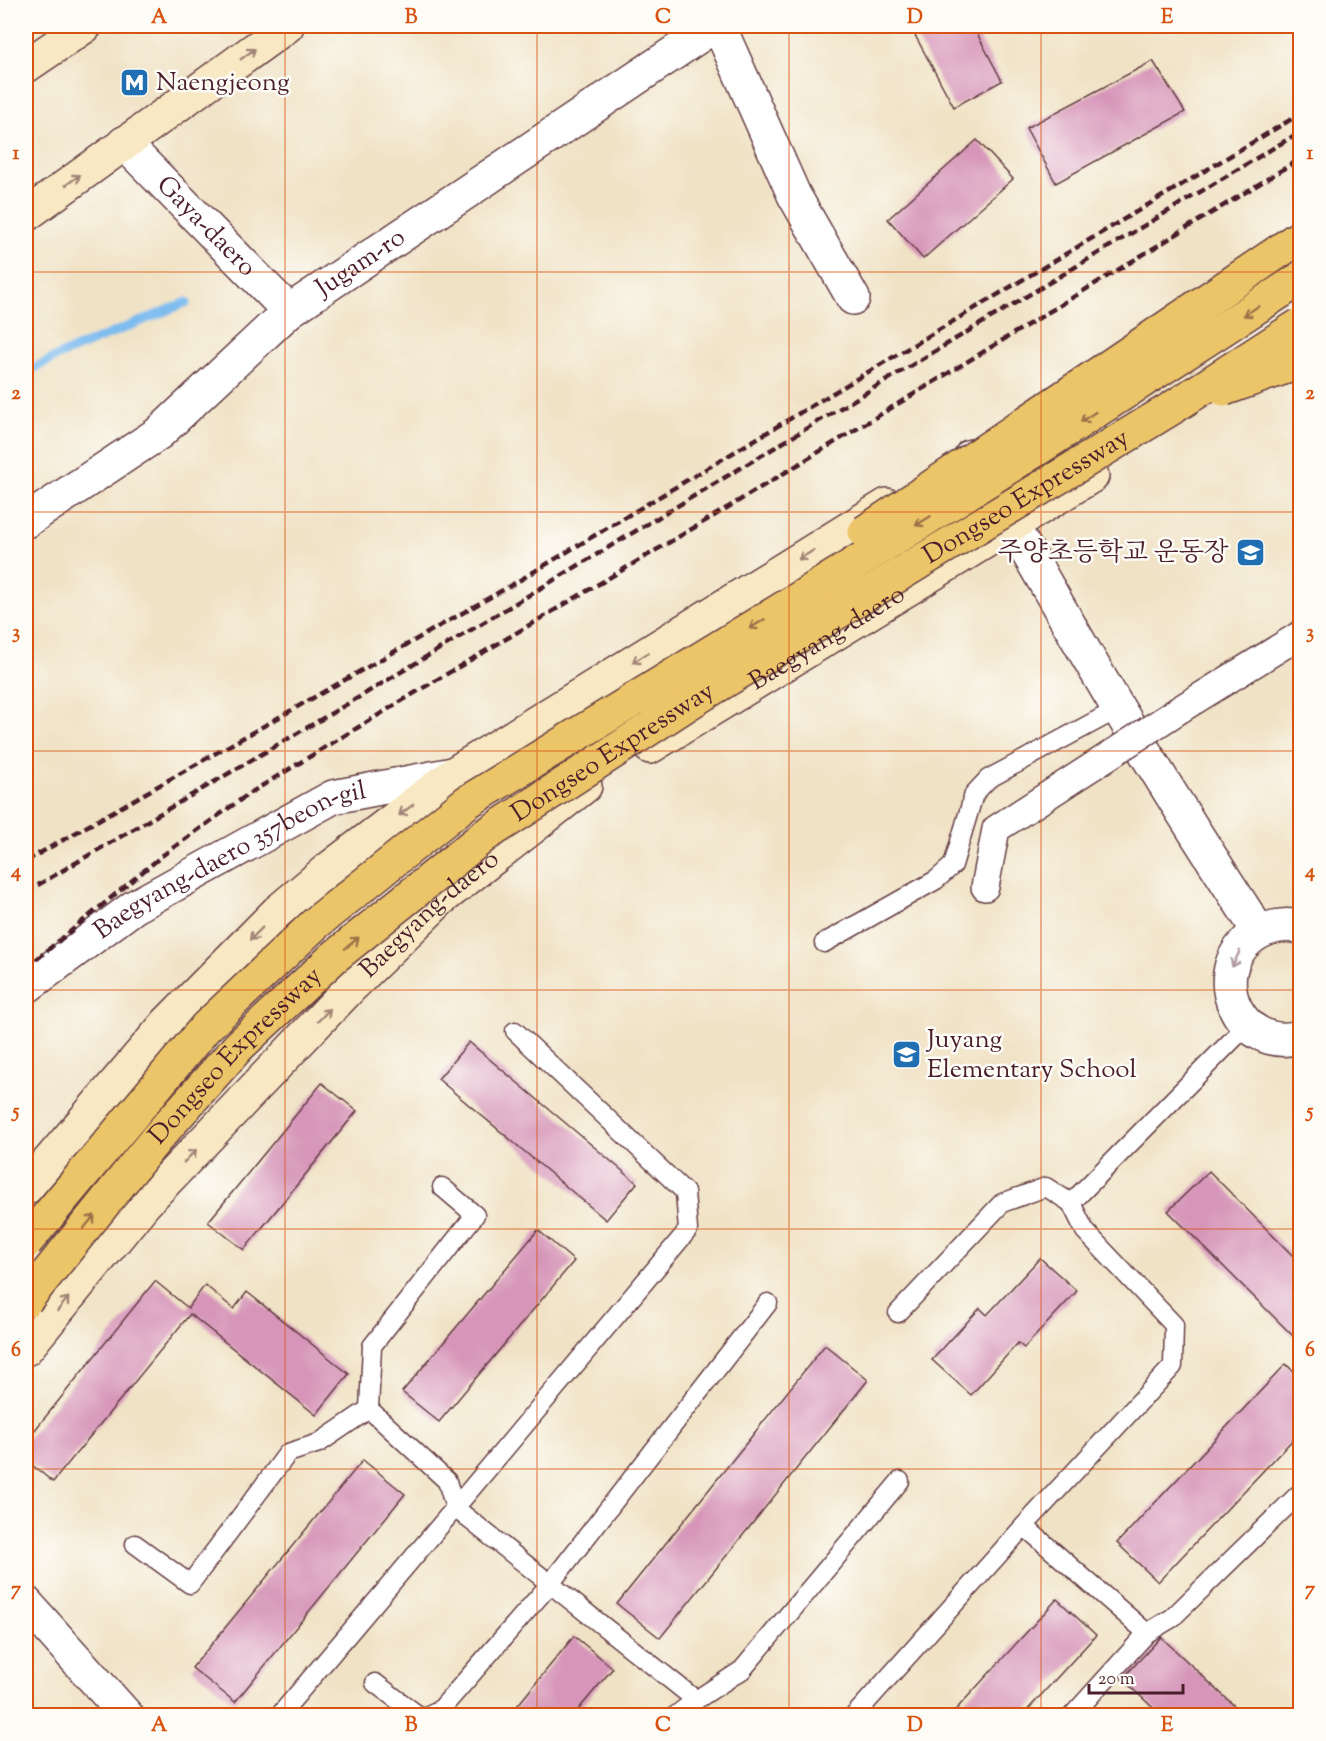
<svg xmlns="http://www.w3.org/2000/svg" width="1326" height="1741" font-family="'Sorts Mill Goudy','Noto Serif KR',serif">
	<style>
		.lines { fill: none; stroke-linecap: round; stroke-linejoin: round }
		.stream { stroke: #7bbcef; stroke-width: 9 }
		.building { fill: #d796b9 }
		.service-casing { stroke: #633c42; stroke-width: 21 }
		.pedestrian-casing { stroke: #633c42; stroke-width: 30 }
		.minor-casing { stroke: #633c42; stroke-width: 36 }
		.tertiary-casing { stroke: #633c42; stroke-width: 36 }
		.secondary-casing { stroke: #633c42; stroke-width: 36 }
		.service { stroke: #fff; stroke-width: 18 }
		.pedestrian { stroke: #fff; stroke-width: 27 }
		.minor { stroke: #fff; stroke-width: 33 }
		.tertiary { stroke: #fff; stroke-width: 33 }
		.secondary { stroke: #f8e8c3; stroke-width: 33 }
		.rail { stroke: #4a1f2b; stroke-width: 4.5; stroke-dasharray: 9 4.5; stroke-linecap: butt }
		.pedestrian-bridge-casing { stroke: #633c42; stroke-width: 30; stroke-linecap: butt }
		.trunk-bridge-casing { stroke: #633c42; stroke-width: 36; stroke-linecap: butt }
		.pedestrian-bridge { stroke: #fff; stroke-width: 27 }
		.trunk-bridge { stroke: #edc569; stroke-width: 33 }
		.oneway { stroke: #a18477 }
		.oneway2 { stroke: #9c724a }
		.oneway3 { stroke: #ae9aa0 }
		.grid { fill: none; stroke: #d8530f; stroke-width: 1.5; stroke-opacity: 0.55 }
		.labels { text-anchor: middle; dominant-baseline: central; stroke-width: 5; stroke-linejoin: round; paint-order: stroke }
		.poi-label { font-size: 26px; fill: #4a1f2b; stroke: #fdfcf7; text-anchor: start }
		.street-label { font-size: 26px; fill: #4a1f2b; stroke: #fdfcf7 }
		.neatline { fill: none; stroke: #d8530f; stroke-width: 2 }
		.grid-label { font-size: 20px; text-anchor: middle; font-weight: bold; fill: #d8530f }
	</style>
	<rect width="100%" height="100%" fill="#fdfcf7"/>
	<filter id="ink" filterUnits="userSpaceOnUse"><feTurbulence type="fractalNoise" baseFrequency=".0167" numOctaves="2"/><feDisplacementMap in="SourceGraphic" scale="12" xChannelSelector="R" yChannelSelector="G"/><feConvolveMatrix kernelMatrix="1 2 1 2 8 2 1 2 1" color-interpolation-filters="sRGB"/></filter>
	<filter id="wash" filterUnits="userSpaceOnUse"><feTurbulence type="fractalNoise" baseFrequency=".008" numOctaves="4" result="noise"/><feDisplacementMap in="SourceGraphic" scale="24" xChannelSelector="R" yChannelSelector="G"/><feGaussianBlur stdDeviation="1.35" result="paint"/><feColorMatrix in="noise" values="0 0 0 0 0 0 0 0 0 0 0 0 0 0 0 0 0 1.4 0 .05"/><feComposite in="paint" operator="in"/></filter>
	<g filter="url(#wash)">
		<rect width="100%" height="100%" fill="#f0e2c5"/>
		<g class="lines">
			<path class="stream" d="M 26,372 L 60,355 L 187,302"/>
		</g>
		<g id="blocks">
			<path class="building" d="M 910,26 L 973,26 L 1002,81 L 954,107 Z
				M 1153,61 L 1185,112 L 1056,183 L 1026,128 Z
				M 977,140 L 1013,179 L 923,259 L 888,219 Z
				M 469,1042 L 637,1183 L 606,1220 L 438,1079 Z
				M 322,1083 L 357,1111 L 244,1250 L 208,1222 Z
				M 1209,1171 L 1300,1263 L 1300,1329 L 1293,1336 L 1168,1211 Z
				M 538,1230 L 574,1261 L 439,1422 L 402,1392 Z
				M 1040,1258 L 1077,1291 L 1024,1348 L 1018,1343 L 971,1395 L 932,1360 L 980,1308 L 987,1315 Z
				M 155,1281 L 188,1308 L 205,1285 L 234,1309 L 247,1292 L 349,1374 L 316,1415 L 190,1314 L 53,1482 L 26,1460 L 26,1441 Z
				M 825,1345 L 868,1380 L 660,1638 L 617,1604 Z
				M 1286,1364 L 1300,1378 L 1300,1432 L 1158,1582 L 1117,1543 Z
				M 363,1460 L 405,1494 L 235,1702 L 192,1668 Z
				M 1057,1599 L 1096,1635 L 1022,1716 L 950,1716 Z
				M 574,1636 L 613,1668 L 573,1716 L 509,1716 Z
				M 1161,1637 L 1245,1716 L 1162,1716 L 1122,1679 Z"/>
		</g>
	</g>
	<g filter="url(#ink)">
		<use href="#blocks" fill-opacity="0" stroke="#633c42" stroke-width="1.5"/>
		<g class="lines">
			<defs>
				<path id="service" d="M 824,943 L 936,880 L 953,865 L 974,794 L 988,779 L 1118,709
					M 515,1031 L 685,1192 L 688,1230 L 455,1508 L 696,1700
					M 898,1313 L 1002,1203 L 1046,1187 L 1071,1203
					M 369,1409 L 372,1346 L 475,1215 L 442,1187
					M 1024,1526 L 1147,1633
					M 135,1544 L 190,1584 L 288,1453 L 319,1443 L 369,1409 L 447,1481 L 455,1508 L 279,1716
					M 375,1683 L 419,1716
					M 426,1716 L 441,1709 L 550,1584 L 768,1303
					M 675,1716 L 696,1700 L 742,1670 L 900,1481
					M 854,1716 L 1024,1526 L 1173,1366 L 1174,1325 L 1085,1231 L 1071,1203 L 1247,1025
					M 1072,1716 L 1147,1633 L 1172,1618 L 1300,1493"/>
				<path id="pedestrian" d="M 1179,710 L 1300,635
					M 985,887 L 996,829 L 1093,766"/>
				<g id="minor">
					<path d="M 719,26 L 794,195 L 853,298"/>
					<path id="s1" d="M 124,143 L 289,311"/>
					<path d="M 971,456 C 1022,540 1068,625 1118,708 C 1164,784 1211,858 1259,932"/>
					<path d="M 1300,927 C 1284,923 1266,927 1252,937 C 1203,974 1240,1054 1300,1037"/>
					<path id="s2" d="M 26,987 L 134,907 L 333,797 L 453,774"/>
					<path d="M 26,1603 L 127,1716"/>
				</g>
				<g id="tertiary">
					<path id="s3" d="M 26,521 L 159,433 L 289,311 L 714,26"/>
				</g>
				<g id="secondary">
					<path d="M 26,66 L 85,26"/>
					<path d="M 26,215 L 287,26"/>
					<path id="s4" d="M 650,747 L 1092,476"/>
					<path d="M 26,1188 L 168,1022 L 277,912 L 327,870 L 453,774 L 887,505"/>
					<path id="s5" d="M 26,1349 L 145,1203 L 349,989 L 441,899 L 585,786"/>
				</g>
			</defs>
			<use href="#service" class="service-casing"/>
			<use href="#pedestrian" class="pedestrian-casing"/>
			<use href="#minor" class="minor-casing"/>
			<use href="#tertiary" class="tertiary-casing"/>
			<use href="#secondary" class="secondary-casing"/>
			<use href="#service" class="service"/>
			<use href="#pedestrian" class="pedestrian"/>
			<use href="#minor" class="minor"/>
			<use href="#tertiary" class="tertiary"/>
			<use href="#secondary" class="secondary"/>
			<path class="rail" d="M 26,861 L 510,586 L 1300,114
				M 26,892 L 361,696 L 1300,132
				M 26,968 L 163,855 L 250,793 L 418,691 L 712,517 L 1300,159"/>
			<defs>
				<path id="pedestrian-bridge" d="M 1093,766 L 1179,710"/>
				<g id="trunk-bridge">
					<path d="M 1224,389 L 1300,362"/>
					<path d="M 865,532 L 1300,237"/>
					<path d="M 26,1242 L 206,1027 L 316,923 L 467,802 L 795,601 L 1042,446 L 1300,279"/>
					<path id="s6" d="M 26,1300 L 156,1139 L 239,1046 L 333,958 L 484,836 L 689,703 L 1172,408 L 1300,325"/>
				</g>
			</defs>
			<use href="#pedestrian-bridge" class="pedestrian-bridge-casing"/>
			<use href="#trunk-bridge" class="trunk-bridge-casing"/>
			<use href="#pedestrian-bridge" class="pedestrian-bridge"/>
			<use href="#trunk-bridge" class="trunk-bridge"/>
		</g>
		<defs><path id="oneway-shaft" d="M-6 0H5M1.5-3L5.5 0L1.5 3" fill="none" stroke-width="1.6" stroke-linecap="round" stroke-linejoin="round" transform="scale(1.5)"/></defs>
		<g class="oneway">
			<use href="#oneway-shaft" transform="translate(248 54) rotate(-36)"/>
			<use href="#oneway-shaft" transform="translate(73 180) rotate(-36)"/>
			<use href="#oneway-shaft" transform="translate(806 555) rotate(148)"/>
			<use href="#oneway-shaft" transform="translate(640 658) rotate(148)"/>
			<use href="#oneway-shaft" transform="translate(406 810) rotate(143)"/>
			<use href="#oneway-shaft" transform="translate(256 934) rotate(135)"/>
			<use href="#oneway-shaft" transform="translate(324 1015) rotate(-46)"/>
			<use href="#oneway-shaft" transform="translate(190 1156) rotate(-46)"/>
			<use href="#oneway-shaft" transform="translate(63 1304) rotate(-51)"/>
		</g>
		<g class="oneway2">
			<use href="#oneway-shaft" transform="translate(1251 311) rotate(147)"/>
			<use href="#oneway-shaft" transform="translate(1088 417) rotate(147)"/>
			<use href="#oneway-shaft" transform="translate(923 521) rotate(148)"/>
			<use href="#oneway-shaft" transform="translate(757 624) rotate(148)"/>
			<use href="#oneway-shaft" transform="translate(352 943) rotate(-39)"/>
			<use href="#oneway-shaft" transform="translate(89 1222) rotate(-51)"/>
		</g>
		<use class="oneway3" href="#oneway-shaft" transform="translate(1236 959) rotate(115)"/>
	</g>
	<path class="grid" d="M 285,26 L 285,1716M 537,26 L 537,1716M 789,26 L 789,1716M 1041,26 L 1041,1716M 26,272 L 1300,272M 26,512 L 1300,512M 26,751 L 1300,751M 26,990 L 1300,990M 26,1229 L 1300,1229M 26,1469 L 1300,1469"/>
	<defs>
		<symbol id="metro-square" viewBox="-11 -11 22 22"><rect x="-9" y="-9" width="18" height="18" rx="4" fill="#1f6fb2" stroke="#fdfcf7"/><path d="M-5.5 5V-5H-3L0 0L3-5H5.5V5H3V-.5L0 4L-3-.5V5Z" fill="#fff"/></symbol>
		<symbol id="school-square" viewBox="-11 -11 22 22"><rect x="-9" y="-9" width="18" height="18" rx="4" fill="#1f6fb2" stroke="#fdfcf7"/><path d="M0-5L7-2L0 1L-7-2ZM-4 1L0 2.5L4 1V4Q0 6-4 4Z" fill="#fff"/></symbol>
	</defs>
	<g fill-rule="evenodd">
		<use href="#metro-square" x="118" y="66" width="33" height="33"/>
		<use href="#school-square" x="1234" y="536" width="33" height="33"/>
		<use href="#school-square" x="890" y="1038" width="33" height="33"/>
	</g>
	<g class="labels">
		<g class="poi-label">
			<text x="156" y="83">Naengjeong</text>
			<text x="1229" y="553" text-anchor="end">주양초등학교 운동장</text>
			<text x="927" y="1040">Juyang<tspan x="927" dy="30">Elementary School</tspan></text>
		</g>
		<g class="street-label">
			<text stroke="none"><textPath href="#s1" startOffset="117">Gaya-daero</textPath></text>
			<text stroke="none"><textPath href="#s3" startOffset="424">Jugam-ro</textPath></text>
			<text stroke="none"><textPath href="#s6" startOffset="1294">Dongseo Expressway</textPath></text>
			<text stroke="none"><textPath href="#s4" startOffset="208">Baegyang-daero</textPath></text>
			<text stroke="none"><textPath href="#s6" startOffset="808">Dongseo Expressway</textPath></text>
			<text stroke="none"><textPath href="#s2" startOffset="242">Baegyang-daero 357beon-gil</textPath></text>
			<text stroke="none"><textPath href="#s5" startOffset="594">Baegyang-daero</textPath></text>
			<text stroke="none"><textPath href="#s6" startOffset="322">Dongseo Expressway</textPath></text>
		</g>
	</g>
	<rect width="1326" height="1741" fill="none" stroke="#fdfcf7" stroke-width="66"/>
	<path d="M1089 1684v9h94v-9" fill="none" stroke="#4a1f2b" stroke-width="3"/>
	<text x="1098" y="1684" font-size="18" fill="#4a1f2b" stroke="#fdfcf7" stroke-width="4.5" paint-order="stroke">20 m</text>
	<rect x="33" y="33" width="1260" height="1675" class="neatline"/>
	<g class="grid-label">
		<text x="159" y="23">A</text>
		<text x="411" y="23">B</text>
		<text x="663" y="23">C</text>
		<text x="915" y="23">D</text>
		<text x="1167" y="23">E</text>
		<text x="16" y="159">1</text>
		<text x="1310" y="159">1</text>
		<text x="16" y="399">2</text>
		<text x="1310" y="399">2</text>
		<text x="16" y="638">3</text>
		<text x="1310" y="638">3</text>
		<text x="16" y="877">4</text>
		<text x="1310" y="877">4</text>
		<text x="16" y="1117">5</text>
		<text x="1310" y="1117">5</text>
		<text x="16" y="1356">6</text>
		<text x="1310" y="1356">6</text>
		<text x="16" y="1595">7</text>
		<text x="1310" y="1595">7</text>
		<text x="159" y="1731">A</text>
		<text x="411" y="1731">B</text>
		<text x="663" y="1731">C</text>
		<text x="915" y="1731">D</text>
		<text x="1167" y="1731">E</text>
	</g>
</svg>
